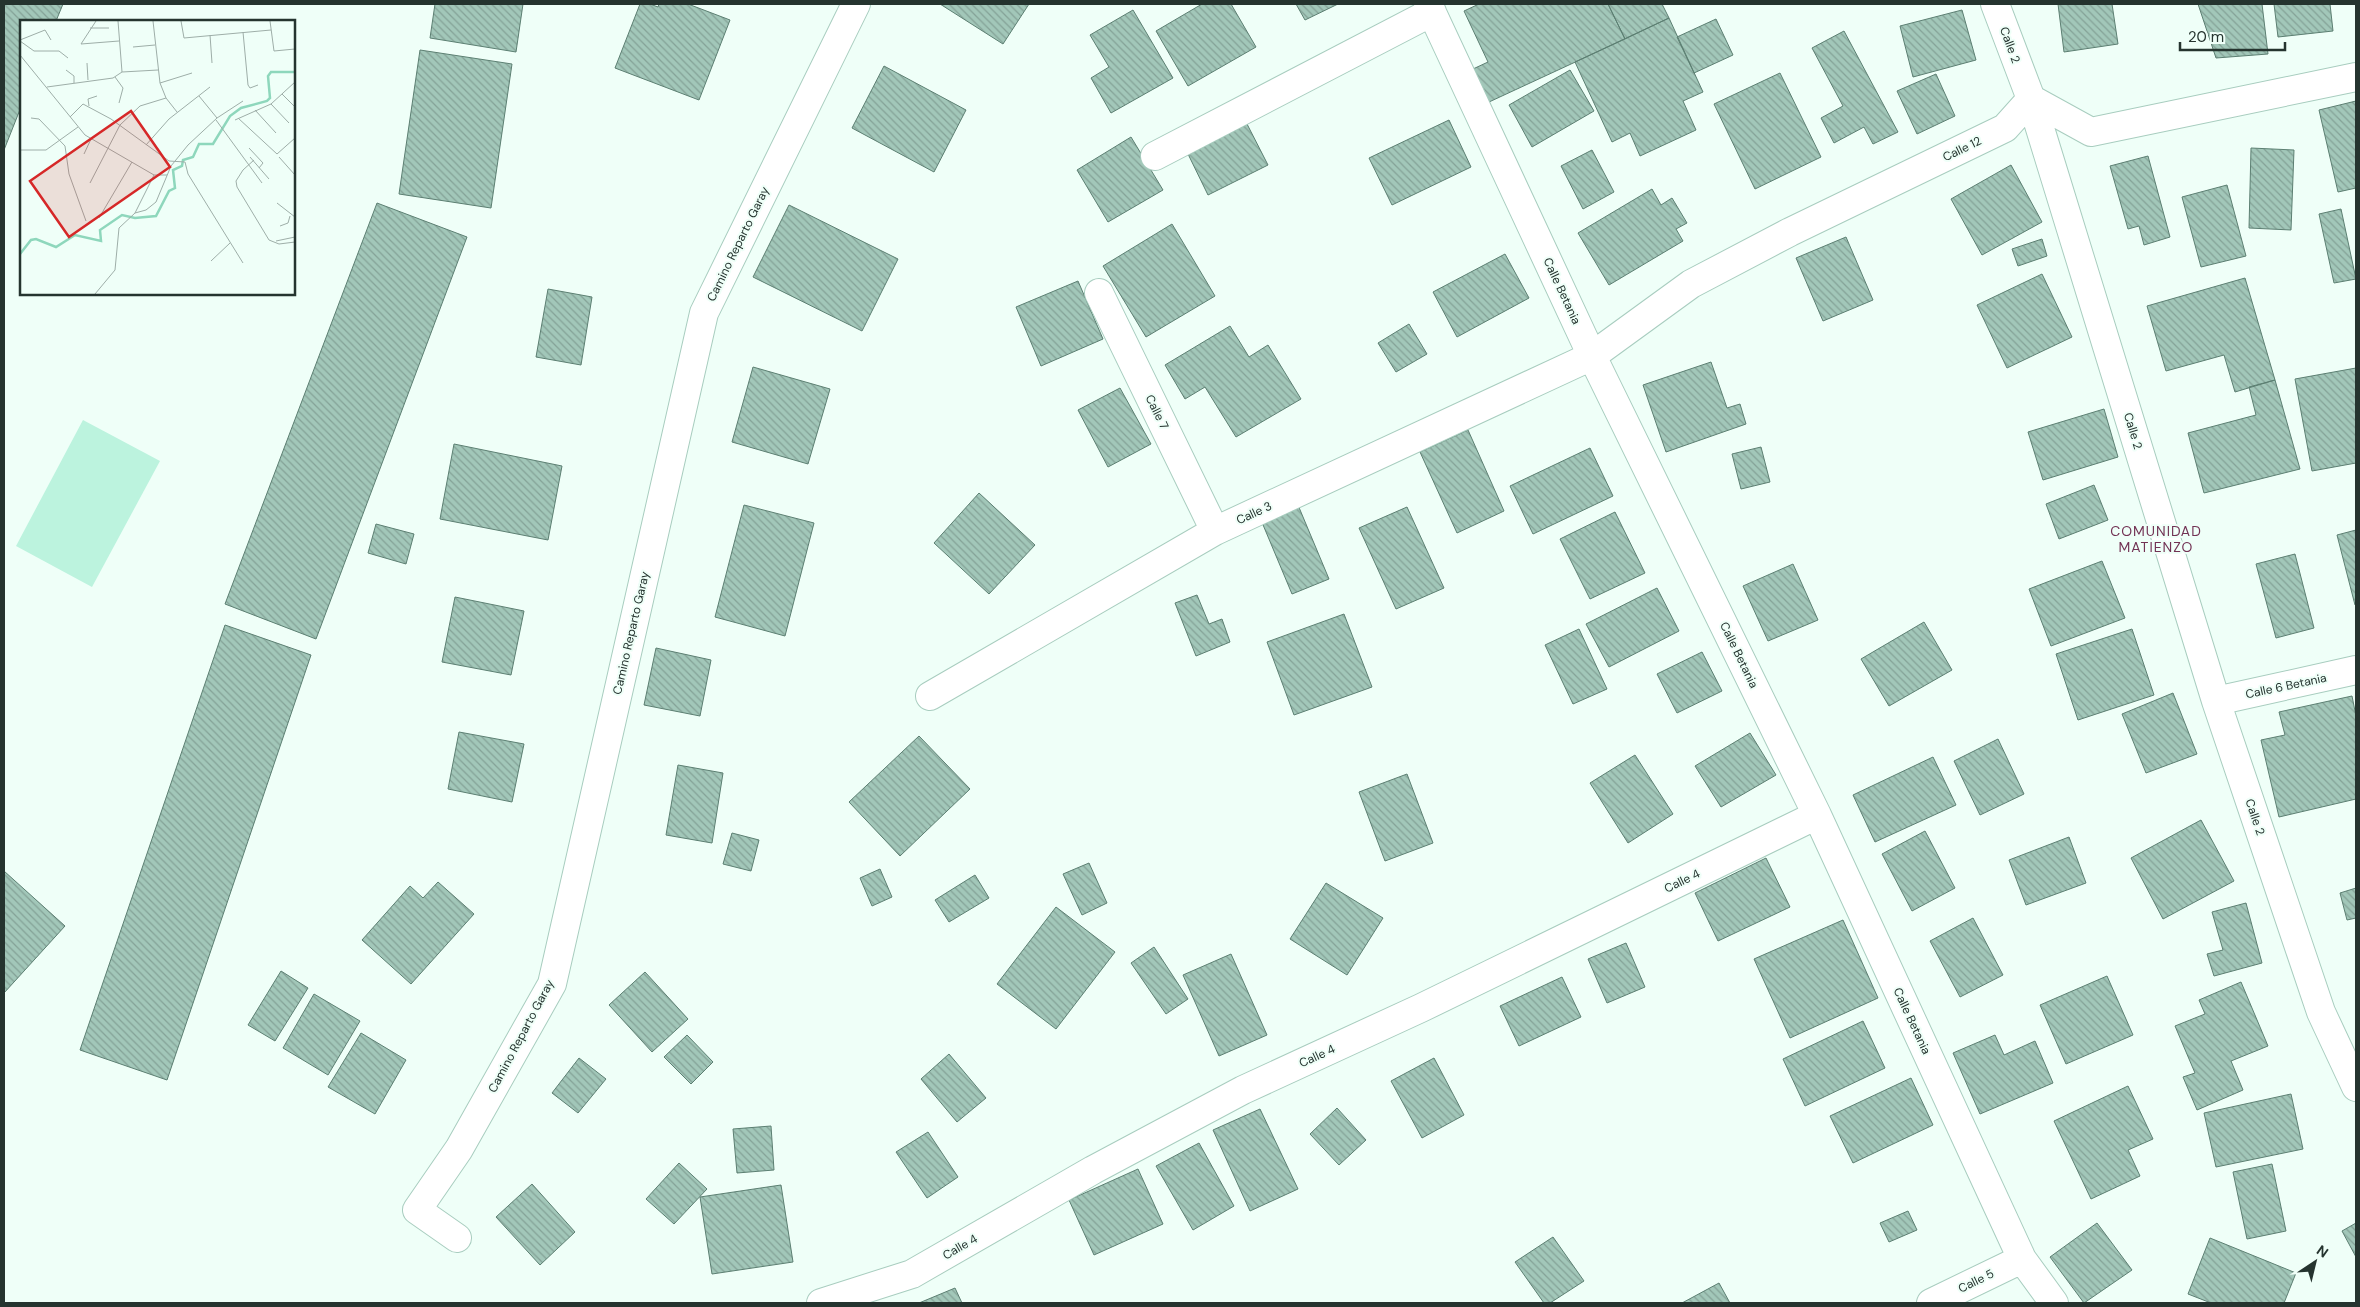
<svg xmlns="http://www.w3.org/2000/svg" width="2360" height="1307" font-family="'DM Sans',sans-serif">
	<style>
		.garden { fill: #bcf3de }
		.building { fill: url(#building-back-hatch); stroke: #5c7f72 }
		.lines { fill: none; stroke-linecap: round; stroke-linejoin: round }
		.minor-casing { stroke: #a8cdbf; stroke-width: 30 }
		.minor { stroke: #fff; stroke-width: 28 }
		.labels { text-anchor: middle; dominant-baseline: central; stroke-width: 4; stroke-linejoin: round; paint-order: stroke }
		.street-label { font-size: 12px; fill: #25342f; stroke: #effff8 }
		.neighbourhood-label { font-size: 14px; letter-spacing: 1px; fill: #723254; stroke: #effff8 }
		.inset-river { fill: none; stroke: #8ed7bc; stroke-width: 2.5 }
		.inset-road { fill: none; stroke: #9eaea8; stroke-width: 1 }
		.view { fill: #d62828; fill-opacity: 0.15; stroke: #d62828; stroke-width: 2.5 }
		.inset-edge { fill: none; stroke: #25342f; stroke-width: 2.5 }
	</style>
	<defs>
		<pattern id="building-back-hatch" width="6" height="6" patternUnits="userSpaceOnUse" patternTransform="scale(1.25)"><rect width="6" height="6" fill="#a2c7b9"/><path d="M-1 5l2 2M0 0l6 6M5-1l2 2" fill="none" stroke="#84a297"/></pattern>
	</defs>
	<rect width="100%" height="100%" fill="#effff8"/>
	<path class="garden" d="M 83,420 L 160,461 L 92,587 L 16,546 Z"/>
	<path class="building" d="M 4,4 L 63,4 L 56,21 L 21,21 L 21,107 L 4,150 Z
		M 435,4 L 523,4 L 516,52 L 430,38 Z
		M 640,4 L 650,4 L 658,7 L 659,4 L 688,4 L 730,20 L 699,100 L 615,68 Z
		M 940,4 L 1029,4 L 1003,44 Z
		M 1202,4 L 1231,4 L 1256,47 L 1188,86 L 1156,31 Z
		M 1296,4 L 1338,4 L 1305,20 Z
		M 1479,4 L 1608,4 L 1625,39 L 1489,102 L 1473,69 L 1488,62 L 1464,11 Z
		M 1608,4 L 1662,4 L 1669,18 L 1625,39 Z
		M 2058,4 L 2112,4 L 2118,44 L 2064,52 Z
		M 2198,4 L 2262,4 L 2268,54 L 2216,58 Z
		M 2274,4 L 2330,4 L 2333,31 L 2278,37 Z
		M 1133,10 L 1173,78 L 1111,113 L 1091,78 L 1109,67 L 1090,35 Z
		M 1962,10 L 1976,60 L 1913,77 L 1900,26 Z
		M 1669,18 L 1703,92 L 1683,101 L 1696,130 L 1640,156 L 1630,133 L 1612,142 L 1575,62 Z
		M 1716,19 L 1733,55 L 1694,73 L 1677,37 Z
		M 1844,31 L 1898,132 L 1873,144 L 1864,127 L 1834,143 L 1821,118 L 1843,106 L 1812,48 Z
		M 420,50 L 512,64 L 491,208 L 399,194 Z
		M 884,66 L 966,110 L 934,172 L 852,128 Z
		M 1570,70 L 1594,111 L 1532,147 L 1509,105 Z
		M 1780,73 L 1821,157 L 1755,189 L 1714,104 Z
		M 1936,74 L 1955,116 L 1917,134 L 1897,91 Z
		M 2356,101 L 2356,188 L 2338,192 L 2319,110 Z
		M 1449,120 L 1471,167 L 1392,205 L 1369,158 Z
		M 1247,124 L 1268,165 L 1208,195 L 1188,154 Z
		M 1131,137 L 1163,190 L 1108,222 L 1077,170 Z
		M 2251,148 L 2294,150 L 2291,230 L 2249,228 Z
		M 1592,150 L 1614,192 L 1583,209 L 1561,166 Z
		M 2148,156 L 2170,237 L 2144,245 L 2139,226 L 2128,229 L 2110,166 Z
		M 2011,165 L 2042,222 L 1982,255 L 1951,199 Z
		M 2227,185 L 2246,256 L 2201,267 L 2182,197 Z
		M 1652,189 L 1661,205 L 1672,198 L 1687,223 L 1676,229 L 1683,241 L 1609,285 L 1578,233 Z
		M 377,203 L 467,237 L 316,639 L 225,604 Z
		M 789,205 L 898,259 L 862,331 L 753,277 Z
		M 2341,209 L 2356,279 L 2334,283 L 2319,214 Z
		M 1172,224 L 1215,296 L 1146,337 L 1103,266 Z
		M 1846,237 L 1873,300 L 1823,321 L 1796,258 Z
		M 2042,239 L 2047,256 L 2018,266 L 2012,249 Z
		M 1505,254 L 1529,298 L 1457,337 L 1433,292 Z
		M 2042,274 L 2072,337 L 2007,368 L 1977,305 Z
		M 2245,278 L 2275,380 L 2235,392 L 2224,355 L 2166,371 L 2147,306 Z
		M 1078,281 L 1103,339 L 1041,366 L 1016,307 Z
		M 548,289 L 592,297 L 581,365 L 536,357 Z
		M 1409,324 L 1427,354 L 1396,372 L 1378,343 Z
		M 1230,326 L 1249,357 L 1268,345 L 1301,399 L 1236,437 L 1205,387 L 1185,399 L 1165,365 Z
		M 1711,362 L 1727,408 L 1740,404 L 1746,424 L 1666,452 L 1643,385 Z
		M 753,367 L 830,389 L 808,464 L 732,442 Z
		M 2356,368 L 2356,463 L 2312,471 L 2295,379 Z
		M 2275,380 L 2300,469 L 2204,493 L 2188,433 L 2256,415 L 2249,387 Z
		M 1120,388 L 1151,444 L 1108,467 L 1078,410 Z
		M 2104,409 L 2118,457 L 2043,480 L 2028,432 Z
		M 1468,430 L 1504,511 L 1457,533 L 1420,452 Z
		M 454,444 L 562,466 L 548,540 L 440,519 Z
		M 1761,447 L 1770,482 L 1741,489 L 1732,454 Z
		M 1590,448 L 1613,496 L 1533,534 L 1510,486 Z
		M 2094,485 L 2108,520 L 2059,539 L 2046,504 Z
		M 979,493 L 1035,545 L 989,594 L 934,543 Z
		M 744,505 L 814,523 L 785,636 L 715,617 Z
		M 1298,505 L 1329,579 L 1292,594 L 1261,520 Z
		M 1407,507 L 1444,588 L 1396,609 L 1359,528 Z
		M 1615,512 L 1645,573 L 1590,599 L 1560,539 Z
		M 376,524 L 414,534 L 406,564 L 368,553 Z
		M 2356,530 L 2356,605 L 2355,605 L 2337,535 Z
		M 2295,554 L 2314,628 L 2276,638 L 2256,564 Z
		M 2102,561 L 2125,618 L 2051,646 L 2029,589 Z
		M 1793,564 L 1818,620 L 1768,641 L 1743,586 Z
		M 1657,588 L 1679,631 L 1609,667 L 1586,624 Z
		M 1197,595 L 1209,624 L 1222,619 L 1230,642 L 1196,656 L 1175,603 Z
		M 455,597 L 524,611 L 511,675 L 442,662 Z
		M 1344,614 L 1372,687 L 1294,715 L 1267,642 Z
		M 1924,622 L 1952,670 L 1889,706 L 1861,659 Z
		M 225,625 L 311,655 L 167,1080 L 80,1050 Z
		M 1579,629 L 1607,689 L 1573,704 L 1545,645 Z
		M 2132,629 L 2154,695 L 2078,720 L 2056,654 Z
		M 656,648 L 711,660 L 700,716 L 644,705 Z
		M 1702,652 L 1722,691 L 1677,713 L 1657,674 Z
		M 2173,693 L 2197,754 L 2146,773 L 2122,714 Z
		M 2352,696 L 2356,716 L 2356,799 L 2279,817 L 2261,740 L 2285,735 L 2279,712 Z
		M 459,732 L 524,744 L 512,802 L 448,789 Z
		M 1750,733 L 1776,775 L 1721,807 L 1695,766 Z
		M 919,736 L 970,789 L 900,856 L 849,802 Z
		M 1998,739 L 2024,794 L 1980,815 L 1954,761 Z
		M 1635,755 L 1673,814 L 1628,843 L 1590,783 Z
		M 1933,757 L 1956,805 L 1875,842 L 1853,795 Z
		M 678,765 L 723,773 L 712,843 L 666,835 Z
		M 1407,774 L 1433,843 L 1385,861 L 1359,792 Z
		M 2201,820 L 2234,881 L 2163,919 L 2131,858 Z
		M 1925,831 L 1955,888 L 1912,911 L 1882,854 Z
		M 732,833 L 759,840 L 751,871 L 723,864 Z
		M 2069,837 L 2086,883 L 2026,905 L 2009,860 Z
		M 1766,858 L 1790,907 L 1718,941 L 1695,893 Z
		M 1089,863 L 1107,903 L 1082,915 L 1063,874 Z
		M 880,869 L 892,897 L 872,906 L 860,878 Z
		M 4,871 L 65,926 L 4,993 Z
		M 975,875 L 989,898 L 949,922 L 935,900 Z
		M 438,882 L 474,914 L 411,984 L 362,940 L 410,886 L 423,898 Z
		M 1326,883 L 1383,918 L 1347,975 L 1290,939 Z
		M 2356,888 L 2356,918 L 2347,920 L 2340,893 Z
		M 2246,903 L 2262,963 L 2214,976 L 2207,954 L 2223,950 L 2212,912 Z
		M 1056,907 L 1115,952 L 1056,1029 L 997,984 Z
		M 1973,918 L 2003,975 L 1960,997 L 1930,941 Z
		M 1843,920 L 1878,998 L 1790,1038 L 1754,959 Z
		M 1626,943 L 1645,987 L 1607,1003 L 1588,959 Z
		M 1154,947 L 1188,999 L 1166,1014 L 1131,963 Z
		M 1231,954 L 1267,1035 L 1219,1056 L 1183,975 Z
		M 281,971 L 308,988 L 275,1041 L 248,1025 Z
		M 645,972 L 688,1019 L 652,1052 L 609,1005 Z
		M 2107,976 L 2133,1035 L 2066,1064 L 2040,1005 Z
		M 1562,977 L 1581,1017 L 1519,1046 L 1500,1006 Z
		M 2241,982 L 2268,1046 L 2231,1061 L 2243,1090 L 2197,1110 L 2183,1077 L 2195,1073 L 2175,1026 L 2205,1014 L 2199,1000 Z
		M 314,994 L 360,1021 L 328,1075 L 283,1048 Z
		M 1863,1021 L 1885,1068 L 1805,1106 L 1783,1059 Z
		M 361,1033 L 406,1060 L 375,1114 L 328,1087 Z
		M 687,1035 L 713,1062 L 691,1084 L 664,1057 Z
		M 1995,1035 L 2004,1055 L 2035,1041 L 2053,1083 L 1980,1114 L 1953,1053 Z
		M 949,1054 L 986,1098 L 957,1122 L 921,1079 Z
		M 579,1058 L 606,1079 L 578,1113 L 552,1093 Z
		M 1434,1058 L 1464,1115 L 1422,1138 L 1391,1081 Z
		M 1911,1078 L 1933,1125 L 1853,1163 L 1830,1116 Z
		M 2128,1086 L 2153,1139 L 2128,1150 L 2140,1176 L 2091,1199 L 2054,1121 Z
		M 2291,1094 L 2303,1149 L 2216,1167 L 2204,1113 Z
		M 1337,1108 L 1366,1140 L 1339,1165 L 1310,1134 Z
		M 1260,1109 L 1298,1189 L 1250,1211 L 1213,1130 Z
		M 771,1126 L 774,1170 L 737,1173 L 733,1129 Z
		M 928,1132 L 958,1177 L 927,1198 L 896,1152 Z
		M 1199,1143 L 1234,1206 L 1193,1230 L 1156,1166 Z
		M 679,1163 L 707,1189 L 674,1224 L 646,1199 Z
		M 2272,1164 L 2286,1231 L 2247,1239 L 2233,1172 Z
		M 1138,1169 L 1163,1224 L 1094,1255 L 1069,1200 Z
		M 532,1184 L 575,1232 L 540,1265 L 496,1217 Z
		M 781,1185 L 793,1262 L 712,1274 L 700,1197 Z
		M 1908,1211 L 1917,1230 L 1889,1242 L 1880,1223 Z
		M 2097,1223 L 2132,1270 L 2084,1303 L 2050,1257 Z
		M 2356,1223 L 2356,1257 L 2342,1231 Z
		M 1553,1237 L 1584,1281 L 1550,1303 L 1544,1303 L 1515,1262 Z
		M 2210,1238 L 2296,1273 L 2284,1303 L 2211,1303 L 2188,1294 Z
		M 1719,1283 L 1730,1303 L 1682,1303 Z
		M 955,1288 L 962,1303 L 919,1303 Z"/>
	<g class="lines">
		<defs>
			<path id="minor" d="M 1428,4 L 1592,356 L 1817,815 L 2022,1259 L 2054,1303
				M 1995,4 L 2031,99 L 2216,701 L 2321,1012 L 2356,1087
				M 1155,156 L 1432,12
				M 1099,293 L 1215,531
				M 930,696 L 1215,531 L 1592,356 L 1691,284 L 1790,232 L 2005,128 L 2031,99 L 2091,132 L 2356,77
				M 2216,701 L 2356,670
				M 457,1238 L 417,1210 L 459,1149 L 552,984 L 704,313 L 856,4
				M 821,1303 L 912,1274 L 1093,1170 L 1243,1090 L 1421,1008 L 1817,815
				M 1931,1303 L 2022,1259"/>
		</defs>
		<use href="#minor" class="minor-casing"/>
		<use href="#minor" class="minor"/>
	</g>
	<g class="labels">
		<g class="street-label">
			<text transform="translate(2010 45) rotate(70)">Calle 2</text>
			<text transform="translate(1962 149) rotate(-26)">Calle 12</text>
			<text transform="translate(738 244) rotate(-64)">Camino Reparto Garay</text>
			<text transform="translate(1562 291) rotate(65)">Calle Betania</text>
			<text transform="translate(1157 412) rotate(64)">Calle 7</text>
			<text transform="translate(2133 431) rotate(73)">Calle 2</text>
			<text transform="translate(1254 513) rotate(-25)">Calle 3</text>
			<text transform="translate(631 633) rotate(-77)">Camino Reparto Garay</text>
			<text transform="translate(1739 655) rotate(64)">Calle Betania</text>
			<text transform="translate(2286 686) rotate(-12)">Calle 6 Betania</text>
			<text transform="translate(2255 817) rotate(71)">Calle 2</text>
			<text transform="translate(1682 881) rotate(-26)">Calle 4</text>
			<text transform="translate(1912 1021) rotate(65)">Calle Betania</text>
			<text transform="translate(521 1036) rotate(-62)">Camino Reparto Garay</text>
			<text transform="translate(1317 1056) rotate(-25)">Calle 4</text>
			<text transform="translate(960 1247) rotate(-30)">Calle 4</text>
			<text transform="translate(1976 1281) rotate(-26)">Calle 5</text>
		</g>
		<g class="neighbourhood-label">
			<text x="2156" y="531">COMUNIDAD<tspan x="2156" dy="16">MATIENZO</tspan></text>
		</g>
	</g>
	<g transform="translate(20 20)">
		<rect width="275" height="275" fill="#effff8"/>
		<path class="inset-river" d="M 0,234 L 11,220 L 16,219 L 36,227 L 55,215 L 81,221 L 80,210 L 102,195 L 115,198 L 136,196 L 149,171 L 155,168 L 153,150 L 162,146 L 163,140 L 173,137 L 179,124 L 193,124 L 210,96 L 221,88 L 247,81 L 250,78 L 248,56 L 251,52 L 275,52"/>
		<path class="inset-road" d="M 76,1 L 61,24 L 99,21M 98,1 L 102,52M 133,1 L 140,63 L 146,78 L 157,92M 161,1 L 164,18 L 251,10M 250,1 L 254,31 L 275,29M 70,8 L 89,8M 223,12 L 228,65 L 230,68 L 238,65M 190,15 L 192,43M 0,20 L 25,10 L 31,20M 0,21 L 14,31 L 39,31 L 48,38M 113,27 L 135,25M 0,35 L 65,115 L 134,155 L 147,155M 67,43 L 68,60M 46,50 L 54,56 L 54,63M 102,52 L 138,50M 95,57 L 103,68 L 99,83M 140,63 L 172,53M 27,67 L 93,58 L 102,52M 262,74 L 275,87M 179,76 L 197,98M 251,84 L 269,103M 69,86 L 68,79 L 77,76M 235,90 L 256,113M 50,97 L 63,84 L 91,99 L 149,141 L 165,142 L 168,154 L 223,243M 11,98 L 19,99 L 45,126 L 49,154 L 66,201M 218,98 L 257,134 L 275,118M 196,100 L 242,163M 215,100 L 251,84 L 275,62M 126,125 L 149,99 L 190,67M 229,128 L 243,143 L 239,148M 0,130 L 26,130 L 58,107M 64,134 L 71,119M 230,137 L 249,159M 259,137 L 275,155M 234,140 L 223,150 L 216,161 L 217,167 L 249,220 L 259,224 L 275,222M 70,163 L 100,105 L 120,86 L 146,78M 257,183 L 275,197M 115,193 L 126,190 L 136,182 L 151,146 L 168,125 L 197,98 L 223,81M 79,198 L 112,142M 260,206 L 268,203 L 270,196M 256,221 L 275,217M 191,241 L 210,223M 75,274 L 95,250 L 99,208 L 115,193 L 134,155"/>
		<path class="view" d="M 111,91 L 150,147 L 49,217 L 10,161 Z"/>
		<rect width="275" height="275" class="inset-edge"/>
	</g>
	<rect width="2360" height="1307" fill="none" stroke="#25342f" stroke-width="10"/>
	<g transform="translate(2315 1262) rotate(35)" stroke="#effff8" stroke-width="4" paint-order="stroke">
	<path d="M0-4L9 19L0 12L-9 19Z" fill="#25342f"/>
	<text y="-8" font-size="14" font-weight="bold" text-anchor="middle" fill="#25342f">N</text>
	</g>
	<path d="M2180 42v8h105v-8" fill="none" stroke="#25342f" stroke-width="2.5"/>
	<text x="2188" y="42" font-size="15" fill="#25342f" stroke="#effff8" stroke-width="4" paint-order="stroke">20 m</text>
</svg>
